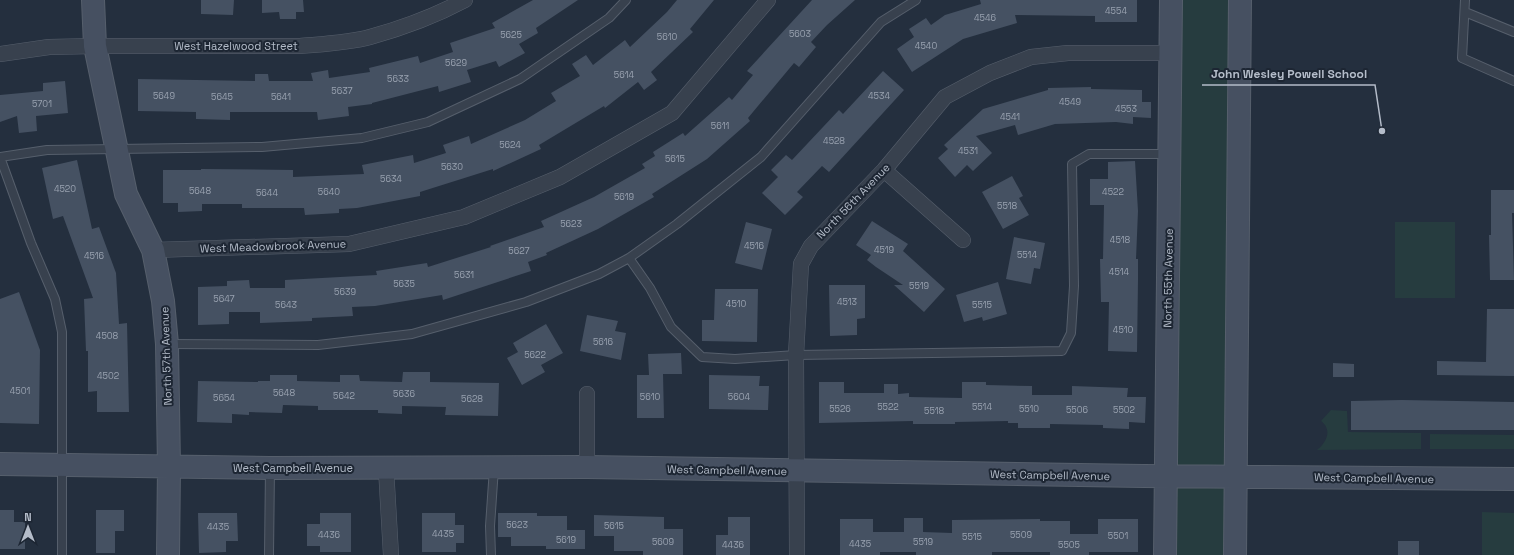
<svg xmlns="http://www.w3.org/2000/svg" width="1514" height="555" font-family="'Space Grotesk',sans-serif">
	<style>
		.green { fill: #263c3f }
		.building { fill: #455162 }
		.lines { fill: none; stroke-linecap: round; stroke-linejoin: round }
		.lane-casing { stroke: #565f6c; stroke-width: 10 }
		.street-casing { stroke: #565f6c; stroke-width: 16 }
		.secondary-casing { stroke: #565f6c; stroke-width: 24 }
		.lane { stroke: #38414e; stroke-width: 8 }
		.street { stroke: #38414e; stroke-width: 15 }
		.secondary { stroke: #465061; stroke-width: 22 }
		.labels { text-anchor: middle; dominant-baseline: central; stroke-width: 4; stroke-linejoin: round; paint-order: stroke }
		.number-label { font-size: 9px; fill: #98a1af }
		.street-label { font-size: 11px; fill: #b4bcc9; stroke: #1d2633 }
		.leader { fill: none; stroke: #b4bcc9; stroke-width: 1.5 }
		.callout-dot { fill: #b4bcc9; stroke: #1d2633; stroke-width: 1.5 }
		.callout-label { font-size: 12px; text-anchor: middle; font-weight: bold; fill: #b4bcc9; stroke: #1d2633; stroke-width: 4; stroke-linejoin: round; paint-order: stroke }
	</style>
	<rect width="100%" height="100%" fill="#242f3e"/>
	<path class="green" d="M 1179,0 L 1229,0 L 1227,555 L 1176,555 Z
		M 1395,222 L 1455,222 L 1455,298 L 1395,298 Z
		M 1331,410 L 1347,411 L 1348,432 L 1421,433 L 1421,449 L 1317,450 C 1326,443 1333,430 1321,421 Z
		M 1430,434 L 1514,435 L 1514,449 L 1430,449 Z
		M 1482,512 L 1514,513 L 1514,555 L 1482,555 Z"/>
	<path class="building" d="M 201,0 L 234,0 L 233,15 L 201,14 Z
		M 262,0 L 303,0 L 304,12 L 296,12 L 296,19 L 280,19 L 279,12 L 262,13 Z
		M 533,0 L 578,0 L 536,28 L 538,33 L 519,44 L 525,53 L 499,67 L 496,61 L 467,70 L 471,82 L 439,92 L 438,86 L 372,103 L 372,104 L 348,107 L 349,116 L 318,120 L 317,112 L 230,112 L 230,120 L 196,119 L 196,112 L 138,111 L 138,79 L 255,81 L 255,74 L 268,74 L 269,81 L 313,81 L 311,73 L 328,70 L 329,78 L 370,72 L 369,68 L 418,56 L 420,63 L 453,52 L 450,43 L 495,28 L 492,23 Z
		M 677,0 L 714,0 L 690,29 L 693,32 L 651,72 L 657,80 L 644,90 L 638,82 L 605,108 L 604,106 L 539,145 L 541,149 L 493,171 L 493,169 L 420,192 L 420,196 L 357,208 L 339,209 L 339,213 L 305,215 L 304,208 L 242,208 L 242,204 L 202,204 L 202,211 L 178,212 L 178,203 L 163,203 L 163,170 L 201,170 L 201,169 L 293,170 L 293,177 L 364,174 L 362,165 L 413,155 L 414,163 L 446,153 L 443,145 L 469,136 L 471,144 L 525,120 L 556,101 L 551,93 L 580,76 L 572,64 L 586,55 L 593,65 L 625,40 L 630,47 L 667,12 Z
		M 812,0 L 855,0 L 827,25 L 811,42 L 816,47 L 799,67 L 794,63 L 748,118 L 750,121 L 707,159 L 652,194 L 654,197 L 598,229 L 546,253 L 547,255 L 528,262 L 531,271 L 443,300 L 442,295 L 375,306 L 352,307 L 353,316 L 312,318 L 312,321 L 260,323 L 260,312 L 229,312 L 229,324 L 198,325 L 198,287 L 227,286 L 227,281 L 249,280 L 250,288 L 285,288 L 285,280 L 377,275 L 376,271 L 427,263 L 428,267 L 491,247 L 490,246 L 544,227 L 541,221 L 594,197 L 645,168 L 642,164 L 655,156 L 653,152 L 683,133 L 685,136 L 729,97 L 732,100 L 753,75 L 747,71 Z
		M 980,0 L 1137,0 L 1137,22 L 1095,22 L 1095,16 L 1015,15 L 1017,23 L 963,39 L 912,72 L 897,49 L 914,37 L 909,29 L 926,18 L 931,25 L 945,15 L 981,4 Z
		M 883,71 L 904,90 L 829,172 L 822,166 L 797,192 L 803,197 L 785,215 L 762,193 L 778,177 L 771,170 L 786,155 L 792,160 L 839,110 L 843,114 Z
		M 65,81 L 68,113 L 36,116 L 37,131 L 19,133 L 17,116 L 0,122 L 0,95 L 43,91 L 43,83 Z
		M 1091,87 L 1091,89 L 1142,90 L 1142,102 L 1151,102 L 1151,118 L 1133,117 L 1133,124 L 1116,122 L 1055,124 L 1018,135 L 1015,125 L 976,136 L 992,153 L 973,171 L 967,165 L 955,177 L 938,158 L 948,149 L 944,145 L 983,109 L 1048,90 L 1048,88 Z
		M 77,160 L 92,229 L 99,227 L 116,273 L 119,324 L 127,323 L 129,412 L 97,412 L 97,391 L 88,392 L 88,351 L 86,351 L 84,299 L 93,298 L 63,216 L 53,219 L 42,168 Z
		M 1135,161 L 1138,211 L 1136,259 L 1138,259 L 1138,280 L 1137,352 L 1108,351 L 1109,302 L 1101,302 L 1100,259 L 1103,259 L 1104,205 L 1090,205 L 1090,179 L 1108,179 L 1108,162 Z
		M 1012,176 L 1023,196 L 1019,198 L 1029,215 L 1003,229 L 982,192 Z
		M 1491,190 L 1514,190 L 1514,213 L 1512,213 L 1514,280 L 1490,280 L 1489,235 L 1491,235 Z
		M 872,221 L 908,244 L 903,251 L 945,289 L 924,312 L 894,285 L 903,285 L 876,267 L 867,260 L 871,255 L 856,245 Z
		M 746,222 L 772,229 L 762,270 L 735,263 Z
		M 1014,237 L 1045,243 L 1040,269 L 1034,268 L 1031,284 L 1006,279 Z
		M 998,282 L 1007,314 L 983,321 L 982,317 L 964,322 L 956,295 Z
		M 829,285 L 865,285 L 865,318 L 857,319 L 857,335 L 830,336 Z
		M 715,289 L 758,289 L 757,342 L 702,341 L 702,320 L 714,320 Z
		M 19,292 L 40,350 L 39,424 L 0,423 L 0,299 Z
		M 1487,309 L 1514,309 L 1514,376 L 1437,375 L 1437,361 L 1486,362 Z
		M 587,315 L 618,321 L 615,331 L 626,333 L 621,360 L 580,351 Z
		M 546,324 L 563,353 L 541,365 L 545,372 L 522,385 L 507,358 L 518,352 L 513,343 Z
		M 681,353 L 682,374 L 663,374 L 664,418 L 637,418 L 637,375 L 649,375 L 648,354 Z
		M 1333,363 L 1354,364 L 1354,377 L 1333,377 Z
		M 403,372 L 430,372 L 430,382 L 499,383 L 498,416 L 445,415 L 446,407 L 402,406 L 402,414 L 378,413 L 378,410 L 318,410 L 318,406 L 283,405 L 282,413 L 249,412 L 249,415 L 232,414 L 232,423 L 197,422 L 198,381 L 258,382 L 258,381 L 270,381 L 270,375 L 297,375 L 297,381 L 340,382 L 340,375 L 359,375 L 360,381 L 402,382 Z
		M 709,375 L 760,376 L 759,386 L 769,386 L 768,410 L 709,409 Z
		M 819,382 L 844,382 L 844,393 L 884,393 L 884,384 L 898,384 L 898,394 L 909,393 L 909,397 L 962,398 L 962,382 L 986,382 L 986,385 L 1032,386 L 1032,395 L 1072,395 L 1072,386 L 1128,388 L 1127,397 L 1146,397 L 1145,423 L 1129,422 L 1129,429 L 1103,428 L 1103,425 L 1050,424 L 1050,428 L 1018,428 L 1018,423 L 1008,423 L 1008,421 L 955,422 L 955,424 L 913,424 L 913,421 L 819,423 Z
		M 1402,400 L 1514,402 L 1514,430 L 1351,430 L 1351,401 Z
		M 0,510 L 14,510 L 14,522 L 25,522 L 25,549 L 0,549 Z
		M 96,510 L 124,510 L 124,531 L 115,531 L 115,553 L 96,553 Z
		M 198,513 L 237,513 L 238,541 L 226,541 L 226,552 L 199,553 Z
		M 320,513 L 351,513 L 351,552 L 320,552 L 320,546 L 307,546 L 307,524 L 320,524 Z
		M 422,513 L 455,513 L 455,525 L 464,525 L 464,543 L 456,543 L 456,552 L 422,552 Z
		M 498,513 L 537,513 L 537,516 L 567,516 L 567,530 L 585,530 L 585,549 L 546,549 L 546,546 L 511,546 L 511,537 L 498,537 Z
		M 594,515 L 664,517 L 664,529 L 683,529 L 683,555 L 643,555 L 643,551 L 614,551 L 614,536 L 594,536 Z
		M 728,517 L 750,517 L 750,555 L 716,555 L 716,535 L 728,535 Z
		M 904,518 L 923,518 L 923,532 L 952,533 L 952,520 L 1040,519 L 1040,521 L 1070,521 L 1070,534 L 1098,534 L 1098,519 L 1138,519 L 1138,552 L 1089,552 L 1089,555 L 1050,555 L 1050,552 L 992,552 L 992,555 L 916,555 L 916,552 L 880,552 L 880,555 L 840,555 L 840,519 L 873,519 L 873,532 L 904,532 Z
		M 1398,541 L 1419,541 L 1419,555 L 1398,555 Z"/>
	<g class="lines">
		<defs>
			<path id="lane" d="M 1465,0 L 1462,58 L 1514,81
				M 1465,12 L 1514,32
				M 0,157 L 47,150 L 262,147 L 362,138 L 428,122 L 520,79 L 609,18 L 626,0
				M 0,157 L 31,243 L 55,299 L 62,332 L 62,555
				M 629,258 L 650,288 L 671,327 L 702,357 L 735,359 L 796,355 L 1062,351 L 1071,333 L 1074,286 L 1072,164 L 1089,154 L 1168,154
				M 168,344 L 318,345 L 412,334 L 526,302 L 599,274 L 629,258 L 677,224 L 761,157 L 881,22 L 916,0
				M 269,555 L 270,468
				M 491,555 L 490,526 L 494,468"/>
			<path id="street" d="M 0,54 L 49,47 L 95,46 L 300,46 C 323,44 348,43 370,37 C 403,28 435,16 465,0
				M 884,170 L 963,240
				M 153,250 L 349,244 L 464,217 L 560,177 L 672,113 L 768,0
				M 587,394 L 587,467
				M 386,468 L 391,555
				M 797,555 L 796,355 L 801,264 L 811,246 L 884,170 L 945,97 L 990,73 L 1031,57 L 1068,53 L 1170,53"/>
			<path id="secondary" d="M 93,0 L 95,46 L 126,194 L 153,250 L 163,301 L 167,344 L 169,467 L 168,555
				M 0,464 L 270,468 L 587,467 L 1143,476 L 1514,479
				M 1165,555 L 1171,0
				M 1235,555 L 1240,0"/>
		</defs>
		<use href="#lane" class="lane-casing"/>
		<use href="#street" class="street-casing"/>
		<use href="#secondary" class="secondary-casing"/>
		<use href="#lane" class="lane"/>
		<use href="#street" class="street"/>
		<use href="#secondary" class="secondary"/>
	</g>
	<g class="labels">
		<g class="number-label">
			<text x="1116" y="11">4554</text>
			<text x="985" y="18">4546</text>
			<text x="800" y="34">5603</text>
			<text x="511" y="35">5625</text>
			<text x="667" y="37">5610</text>
			<text x="926" y="46">4540</text>
			<text x="456" y="63">5629</text>
			<text x="624" y="75">5614</text>
			<text x="398" y="79">5633</text>
			<text x="342" y="91">5637</text>
			<text x="164" y="96">5649</text>
			<text x="879" y="96">4534</text>
			<text x="222" y="97">5645</text>
			<text x="281" y="97">5641</text>
			<text x="1070" y="102">4549</text>
			<text x="42" y="104">5701</text>
			<text x="1126" y="109">4553</text>
			<text x="1010" y="117">4541</text>
			<text x="720" y="126">5611</text>
			<text x="834" y="141">4528</text>
			<text x="510" y="145">5624</text>
			<text x="968" y="151">4531</text>
			<text x="675" y="159">5615</text>
			<text x="452" y="167">5630</text>
			<text x="391" y="179">5634</text>
			<text x="65" y="189">4520</text>
			<text x="200" y="191">5648</text>
			<text x="329" y="192">5640</text>
			<text x="1113" y="192">4522</text>
			<text x="267" y="193">5644</text>
			<text x="624" y="197">5619</text>
			<text x="1007" y="206">5518</text>
			<text x="571" y="224">5623</text>
			<text x="1120" y="240">4518</text>
			<text x="754" y="246">4516</text>
			<text x="884" y="250">4519</text>
			<text x="519" y="251">5627</text>
			<text x="1027" y="255">5514</text>
			<text x="94" y="256">4516</text>
			<text x="1119" y="272">4514</text>
			<text x="464" y="275">5631</text>
			<text x="404" y="284">5635</text>
			<text x="919" y="286">5519</text>
			<text x="345" y="292">5639</text>
			<text x="224" y="299">5647</text>
			<text x="847" y="302">4513</text>
			<text x="736" y="304">4510</text>
			<text x="286" y="305">5643</text>
			<text x="982" y="305">5515</text>
			<text x="1123" y="330">4510</text>
			<text x="107" y="336">4508</text>
			<text x="603" y="342">5616</text>
			<text x="535" y="355">5622</text>
			<text x="108" y="376">4502</text>
			<text x="20" y="391">4501</text>
			<text x="284" y="393">5648</text>
			<text x="404" y="394">5636</text>
			<text x="344" y="396">5642</text>
			<text x="650" y="397">5610</text>
			<text x="739" y="397">5604</text>
			<text x="224" y="398">5654</text>
			<text x="472" y="399">5628</text>
			<text x="888" y="407">5522</text>
			<text x="982" y="407">5514</text>
			<text x="840" y="409">5526</text>
			<text x="1029" y="409">5510</text>
			<text x="1077" y="410">5506</text>
			<text x="1124" y="410">5502</text>
			<text x="934" y="411">5518</text>
			<text x="517" y="525">5623</text>
			<text x="614" y="526">5615</text>
			<text x="218" y="527">4435</text>
			<text x="443" y="534">4435</text>
			<text x="329" y="535">4436</text>
			<text x="1021" y="535">5509</text>
			<text x="1118" y="536">5501</text>
			<text x="972" y="537">5515</text>
			<text x="566" y="540">5619</text>
			<text x="663" y="542">5609</text>
			<text x="923" y="542">5519</text>
			<text x="860" y="544">4435</text>
			<text x="733" y="545">4436</text>
			<text x="1069" y="545">5505</text>
		</g>
		<g class="street-label">
			<text x="236" y="46">West Hazelwood Street</text>
			<text transform="translate(853 201) rotate(-46)">North 56th Avenue</text>
			<text transform="translate(273 246) rotate(-2)">West Meadowbrook Avenue</text>
			<text transform="translate(1168 278) rotate(-89)">North 55th Avenue</text>
			<text transform="translate(166 356) rotate(-92)">North 57th Avenue</text>
			<text x="293" y="468">West Campbell Avenue</text>
			<text transform="translate(727 470) rotate(1)">West Campbell Avenue</text>
			<text transform="translate(1050 475) rotate(1)">West Campbell Avenue</text>
			<text transform="translate(1374 478) rotate(1)">West Campbell Avenue</text>
		</g>
	</g>
	<path class="leader" d="M1382 131L1375 85H1202"/>
	<circle class="callout-dot" cx="1382" cy="131" r="4"/>
	<g class="callout-label">
		<text x="1289" y="78">John Wesley Powell School</text>
	</g>
	<g transform="translate(28 527)" stroke="#1d2633" stroke-width="3" paint-order="stroke">
	<path d="M0-3L7 15L0 10L-7 15Z" fill="#b4bcc9"/>
	<text y="-6" font-size="11" font-weight="bold" text-anchor="middle" fill="#b4bcc9">N</text>
	</g>
</svg>
